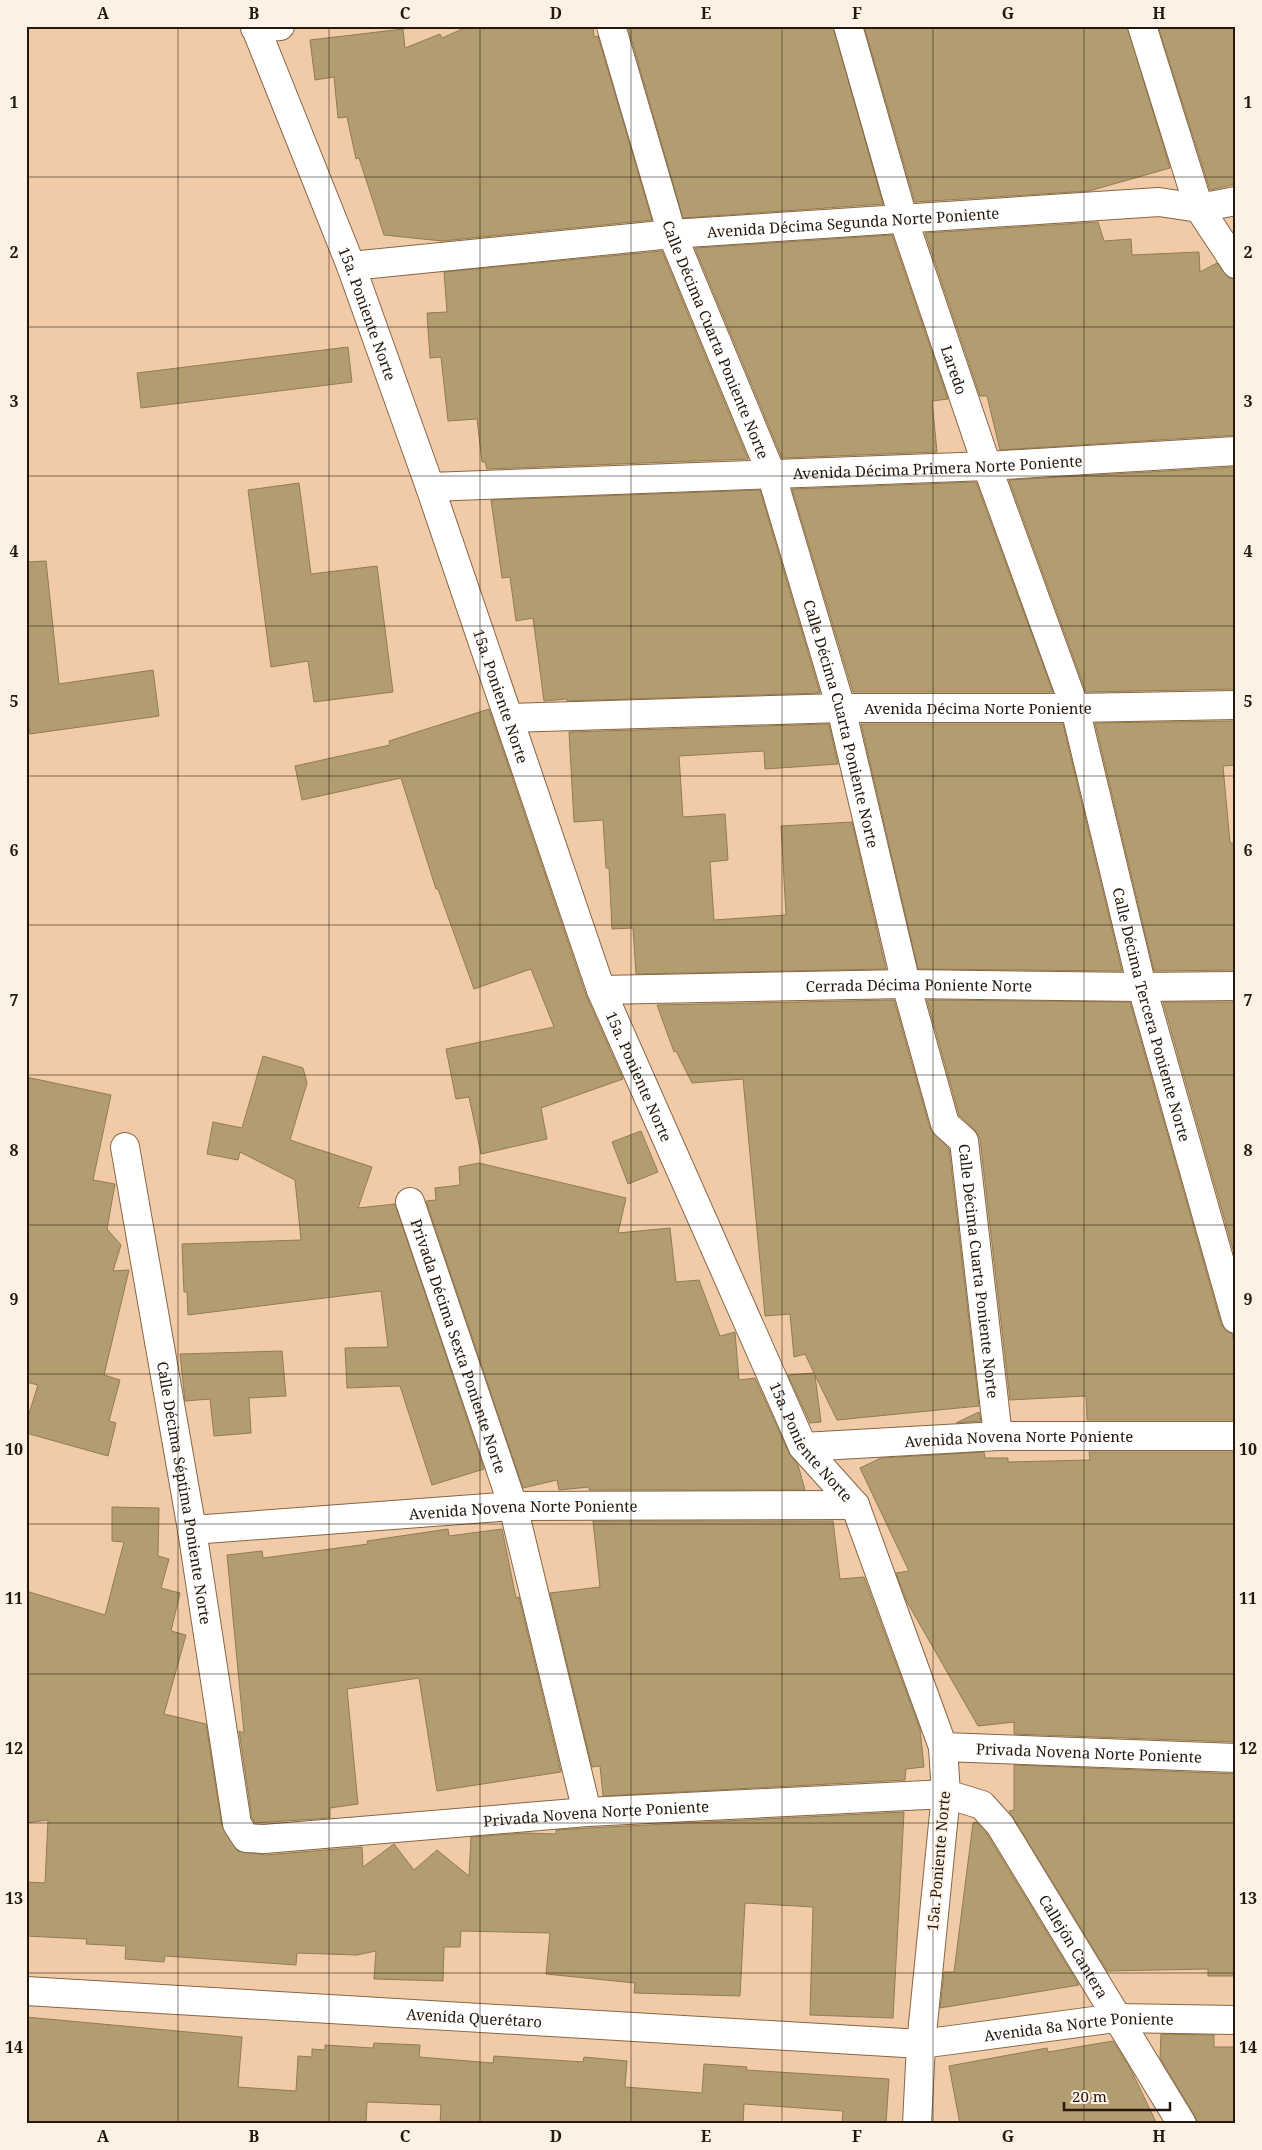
<svg xmlns="http://www.w3.org/2000/svg" width="1262" height="2150" font-family="'Noto Serif',serif">
	<style>
		.building { fill: #b29d71; stroke: #917c52 }
		.lines { fill: none; stroke-linecap: round; stroke-linejoin: round }
		.minor-casing { stroke: #876544; stroke-width: 30 }
		.tertiary-casing { stroke: #876544; stroke-width: 30 }
		.minor { stroke: #fff; stroke-width: 28 }
		.tertiary { stroke: #fff; stroke-width: 28 }
		.grid { fill: none; stroke: #25170a; stroke-width: 1; stroke-opacity: 0.55 }
		.labels { text-anchor: middle; dominant-baseline: central; stroke-width: 4; stroke-linejoin: round; paint-order: stroke }
		.street-label { font-size: 15px; fill: #25170a; stroke: #fdf1e6 }
		.neatline { fill: none; stroke: #25170a; stroke-width: 2 }
		.grid-label { font-size: 16px; text-anchor: middle; font-weight: bold; fill: #25170a }
	</style>
	<rect width="100%" height="100%" fill="#f1cba7"/>
	<path class="building" d="M 469,26 L 482,26 L 483,29 L 509,26 L 593,26 L 594,37 L 598,36 L 652,220 L 442,241 L 384,235 L 359,158 L 356,159 L 347,117 L 338,118 L 334,77 L 315,80 L 310,40 L 403,29 L 405,48 L 440,34 L 442,38 Z
		M 636,26 L 833,26 L 883,204 L 683,218 L 628,28 Z
		M 864,26 L 1127,26 L 1170,168 L 1089,191 L 915,202 Z
		M 1158,26 L 1236,26 L 1236,184 L 1210,190 Z
		M 1098,222 L 1104,241 L 1131,239 L 1132,255 L 1199,252 L 1200,272 L 1217,263 L 1229,278 L 1236,279 L 1236,435 L 1000,450 L 987,396 L 980,396 L 925,233 Z
		M 892,235 L 948,399 L 932,401 L 937,452 L 782,458 L 695,248 Z
		M 662,251 L 748,459 L 487,469 L 485,462 L 482,462 L 477,419 L 448,421 L 441,357 L 430,358 L 427,313 L 447,312 L 444,272 Z
		M 348,347 L 352,382 L 141,408 L 137,373 Z
		M 1236,467 L 1236,689 L 1086,692 L 1009,480 Z
		M 976,482 L 1053,692 L 853,692 L 792,489 Z
		M 299,483 L 311,574 L 377,566 L 393,692 L 314,702 L 308,661 L 271,667 L 248,490 Z
		M 760,490 L 820,693 L 567,701 L 567,699 L 544,701 L 533,618 L 516,621 L 510,577 L 502,578 L 491,500 Z
		M 46,561 L 59,684 L 153,670 L 159,716 L 30,734 L 26,712 L 26,562 Z
		M 489,709 L 586,995 L 623,1079 L 541,1108 L 547,1139 L 481,1154 L 469,1097 L 456,1099 L 446,1049 L 554,1027 L 531,969 L 474,989 L 438,889 L 436,889 L 401,778 L 302,800 L 295,766 L 390,745 L 389,741 Z
		M 1236,721 L 1236,765 L 1223,766 L 1230,843 L 1236,843 L 1236,970 L 1154,971 L 1095,723 Z
		M 829,724 L 838,764 L 765,769 L 764,751 L 679,756 L 683,817 L 725,814 L 728,860 L 710,862 L 714,920 L 786,915 L 781,826 L 852,822 L 886,969 L 636,974 L 633,928 L 612,929 L 609,868 L 606,868 L 603,820 L 574,822 L 569,732 Z
		M 861,724 L 1063,724 L 1122,971 L 918,969 Z
		M 894,1000 L 930,1128 L 949,1149 L 979,1406 L 837,1420 L 815,1375 L 821,1422 L 810,1423 L 788,1375 L 814,1373 L 805,1354 L 794,1357 L 790,1314 L 765,1316 L 743,1079 L 692,1083 L 676,1051 L 674,1052 L 657,1005 Z
		M 927,1000 L 1130,1002 L 1221,1323 L 1225,1330 L 1232,1334 L 1236,1349 L 1236,1420 L 1087,1420 L 1086,1396 L 1010,1400 L 980,1139 L 974,1129 L 959,1115 Z
		M 1163,1002 L 1236,1002 L 1236,1253 L 1234,1253 Z
		M 263,1056 L 303,1068 L 307,1083 L 290,1140 L 372,1167 L 358,1208 L 395,1204 L 484,1469 L 432,1485 L 400,1386 L 347,1388 L 345,1348 L 388,1347 L 381,1291 L 188,1315 L 187,1292 L 184,1292 L 182,1244 L 301,1240 L 295,1180 L 240,1152 L 238,1160 L 207,1154 L 213,1122 L 242,1128 Z
		M 26,1077 L 111,1095 L 93,1180 L 115,1184 L 107,1229 L 121,1245 L 113,1271 L 129,1270 L 104,1375 L 120,1380 L 109,1421 L 116,1423 L 108,1456 L 26,1433 L 26,1423 L 38,1385 L 26,1382 Z
		M 641,1131 L 658,1172 L 628,1184 L 612,1142 Z
		M 479,1163 L 626,1198 L 618,1233 L 670,1228 L 676,1282 L 699,1280 L 720,1336 L 735,1332 L 739,1380 L 755,1378 L 789,1453 L 798,1465 L 805,1490 L 589,1490 L 589,1487 L 559,1490 L 557,1480 L 523,1488 L 426,1201 L 436,1200 L 435,1188 L 460,1185 L 459,1167 Z
		M 282,1351 L 286,1396 L 249,1398 L 251,1433 L 214,1436 L 210,1399 L 185,1401 L 180,1354 Z
		M 979,1412 L 981,1421 L 956,1423 Z
		M 984,1452 L 985,1458 L 1008,1458 L 1008,1462 L 1090,1460 L 1089,1452 L 1236,1452 L 1236,1742 L 1014,1734 L 1014,1722 L 978,1726 L 907,1602 L 896,1573 L 909,1571 L 860,1468 L 881,1458 Z
		M 112,1507 L 159,1508 L 158,1556 L 169,1559 L 161,1588 L 180,1593 L 171,1631 L 186,1635 L 164,1714 L 206,1724 L 222,1826 L 238,1851 L 265,1855 L 362,1847 L 363,1867 L 394,1844 L 414,1870 L 437,1850 L 469,1876 L 471,1837 L 525,1833 L 556,1834 L 556,1830 L 588,1828 L 904,1812 L 893,2018 L 810,2015 L 813,1907 L 745,1903 L 740,1996 L 634,1993 L 635,1983 L 546,1974 L 550,1933 L 461,1931 L 460,1947 L 444,1947 L 443,1981 L 374,1979 L 376,1951 L 357,1955 L 297,1953 L 296,1965 L 165,1956 L 164,1962 L 125,1959 L 126,1946 L 86,1944 L 87,1939 L 26,1936 L 26,1882 L 45,1883 L 48,1820 L 26,1823 L 26,1591 L 105,1615 L 124,1542 L 112,1541 Z
		M 593,1521 L 833,1521 L 840,1579 L 864,1577 L 920,1729 L 924,1767 L 906,1769 L 905,1780 L 603,1796 L 600,1766 L 592,1767 L 550,1593 L 600,1587 Z
		M 448,1529 L 449,1536 L 502,1529 L 516,1598 L 519,1597 L 561,1772 L 437,1791 L 419,1678 L 347,1689 L 358,1804 L 330,1808 L 330,1818 L 255,1823 L 252,1818 L 239,1731 L 244,1733 L 227,1555 L 262,1551 L 263,1558 L 368,1544 L 367,1541 Z
		M 1014,1765 L 1236,1774 L 1236,1976 L 1208,1976 L 1208,1969 L 1107,1971 L 1009,1811 L 1014,1810 Z
		M 976,1822 L 987,1834 L 1079,1985 L 940,2008 L 944,1972 L 954,1972 L 973,1823 Z
		M 26,2017 L 242,2037 L 238,2087 L 296,2091 L 298,2056 L 312,2057 L 312,2049 L 325,2050 L 325,2045 L 373,2048 L 374,2043 L 420,2045 L 419,2057 L 493,2063 L 494,2056 L 583,2062 L 584,2057 L 627,2061 L 625,2087 L 702,2093 L 704,2064 L 747,2067 L 746,2070 L 889,2079 L 886,2124 L 842,2124 L 843,2111 L 744,2104 L 743,2124 L 440,2124 L 441,2105 L 367,2102 L 366,2124 L 26,2124 Z
		M 1161,2034 L 1214,2035 L 1214,2047 L 1236,2047 L 1236,2124 L 1198,2124 L 1195,2116 L 1160,2058 Z
		M 1113,2041 L 1130,2068 L 1157,2124 L 960,2124 L 949,2066 L 1047,2048 L 1048,2052 Z"/>
	<g class="lines">
		<defs>
			<g id="minor">
				<path id="s1" d="M 611,26 L 672,234 L 771,473 L 841,708 L 906,984 L 945,1124 L 964,1141 L 998,1436"/>
				<path id="s2" d="M 848,26 L 903,218 L 987,466 L 1075,708 L 1142,987 L 1236,1319"/>
				<path d="M 1142,26 L 1199,208 L 1236,264"/>
				<path d="M 255,28 L 280,26"/>
				<path id="s3" d="M 351,266 L 672,234 L 1159,202 L 1199,208 L 1236,201"/>
				<path id="s4" d="M 430,487 L 987,466 L 1236,451"/>
				<path id="s5" d="M 509,718 L 841,708 L 1075,708 L 1236,705"/>
				<path id="s6" d="M 601,990 L 906,984 L 1142,987 L 1236,986"/>
				<path id="s7" d="M 125,1147 L 192,1530 L 237,1824 L 246,1838 L 264,1839 L 587,1812 L 946,1794 L 982,1805 L 1000,1825 L 1182,2124"/>
				<path id="s8" d="M 410,1202 L 513,1506 L 587,1812"/>
				<path id="s9" d="M 803,1447 L 998,1436 L 1236,1436"/>
				<path id="s10" d="M 192,1530 L 513,1506 L 855,1505"/>
				<path id="s11" d="M 943,1747 L 1236,1758"/>
				<path id="s12" d="M 26,1991 L 921,2044"/>
			</g>
			<g id="tertiary">
				<path id="s13" d="M 255,26 L 351,266 L 430,487 L 601,990 L 803,1447 L 855,1505 L 943,1747 L 946,1794 L 921,2044 L 917,2124"/>
				<path id="s14" d="M 921,2044 L 1116,2018 L 1236,2020"/>
			</g>
		</defs>
		<use href="#minor" class="minor-casing"/>
		<use href="#tertiary" class="tertiary-casing"/>
		<use href="#minor" class="minor"/>
		<use href="#tertiary" class="tertiary"/>
	</g>
	<path class="grid" d="M 178,26 L 178,2124M 329,26 L 329,2124M 480,26 L 480,2124M 631,26 L 631,2124M 782,26 L 782,2124M 933,26 L 933,2124M 1084,26 L 1084,2124M 26,177 L 1236,177M 26,327 L 1236,327M 26,476 L 1236,476M 26,626 L 1236,626M 26,776 L 1236,776M 26,925 L 1236,925M 26,1075 L 1236,1075M 26,1225 L 1236,1225M 26,1374 L 1236,1374M 26,1524 L 1236,1524M 26,1674 L 1236,1674M 26,1823 L 1236,1823M 26,1973 L 1236,1973"/>
	<g class="labels">
		<g class="street-label">
			<text stroke="none"><textPath href="#s3" startOffset="504">Avenida Décima Segunda Norte Poniente</textPath></text>
			<text stroke="none"><textPath href="#s13" startOffset="309">15a. Poniente Norte</textPath></text>
			<text stroke="none"><textPath href="#s1" startOffset="331">Calle Décima Cuarta Poniente Norte</textPath></text>
			<text stroke="none"><textPath href="#s2" startOffset="360">Laredo</textPath></text>
			<text stroke="none"><textPath href="#s4" startOffset="508">Avenida Décima Primera Norte Poniente</textPath></text>
			<text stroke="none"><textPath href="#s13" startOffset="714">15a. Poniente Norte</textPath></text>
			<text stroke="none"><textPath href="#s5" startOffset="469">Avenida Décima Norte Poniente</textPath></text>
			<text stroke="none"><textPath href="#s1" startOffset="736">Calle Décima Cuarta Poniente Norte</textPath></text>
			<text stroke="none"><textPath href="#s6" startOffset="318">Cerrada Décima Poniente Norte</textPath></text>
			<text stroke="none"><textPath href="#s2" startOffset="1035">Calle Décima Tercera Poniente Norte</textPath></text>
			<text stroke="none"><textPath href="#s13" startOffset="1119">15a. Poniente Norte</textPath></text>
			<text stroke="none"><textPath href="#s1" startOffset="1306">Calle Décima Cuarta Poniente Norte</textPath></text>
			<text stroke="none"><textPath href="#s8" startOffset="152">Privada Décima Sexta Poniente Norte</textPath></text>
			<text stroke="none"><textPath href="#s9" startOffset="216">Avenida Novena Norte Poniente</textPath></text>
			<text stroke="none"><textPath href="#s13" startOffset="1524">15a. Poniente Norte</textPath></text>
			<text stroke="none"><textPath href="#s7" startOffset="351">Calle Décima Séptima Poniente Norte</textPath></text>
			<text stroke="none"><textPath href="#s10" startOffset="332">Avenida Novena Norte Poniente</textPath></text>
			<text stroke="none"><textPath href="#s11" startOffset="146">Privada Novena Norte Poniente</textPath></text>
			<text stroke="none"><textPath href="#s7" startOffset="1054">Privada Novena Norte Poniente</textPath></text>
			<text transform="translate(938 1861) rotate(-85)">15a. Poniente Norte</text>
			<text stroke="none"><textPath href="#s7" startOffset="1611">Callejón Cantera</textPath></text>
			<text stroke="none"><textPath href="#s12" startOffset="449">Avenida Querétaro</textPath></text>
			<text stroke="none"><textPath href="#s14" startOffset="159">Avenida 8a Norte Poniente</textPath></text>
		</g>
	</g>
	<rect width="1262" height="2150" fill="none" stroke="#fdf1e6" stroke-width="55"/>
	<path d="M1064 2102v8h106v-8" fill="none" stroke="#25170a" stroke-width="2.5"/>
	<text x="1072" y="2102" font-size="15" fill="#25170a" stroke="#fdf1e6" stroke-width="4" paint-order="stroke">20 m</text>
	<rect x="28" y="28" width="1206" height="2094" class="neatline"/>
	<g class="grid-label">
		<text x="103" y="19">A</text>
		<text x="254" y="19">B</text>
		<text x="405" y="19">C</text>
		<text x="556" y="19">D</text>
		<text x="706" y="19">E</text>
		<text x="857" y="19">F</text>
		<text x="1008" y="19">G</text>
		<text x="1159" y="19">H</text>
		<text x="14" y="108">1</text>
		<text x="1248" y="108">1</text>
		<text x="14" y="258">2</text>
		<text x="1248" y="258">2</text>
		<text x="14" y="407">3</text>
		<text x="1248" y="407">3</text>
		<text x="14" y="557">4</text>
		<text x="1248" y="557">4</text>
		<text x="14" y="707">5</text>
		<text x="1248" y="707">5</text>
		<text x="14" y="856">6</text>
		<text x="1248" y="856">6</text>
		<text x="14" y="1006">7</text>
		<text x="1248" y="1006">7</text>
		<text x="14" y="1156">8</text>
		<text x="1248" y="1156">8</text>
		<text x="14" y="1305">9</text>
		<text x="1248" y="1305">9</text>
		<text x="14" y="1455">10</text>
		<text x="1248" y="1455">10</text>
		<text x="14" y="1604">11</text>
		<text x="1248" y="1604">11</text>
		<text x="14" y="1754">12</text>
		<text x="1248" y="1754">12</text>
		<text x="14" y="1904">13</text>
		<text x="1248" y="1904">13</text>
		<text x="14" y="2053">14</text>
		<text x="1248" y="2053">14</text>
		<text x="103" y="2142">A</text>
		<text x="254" y="2142">B</text>
		<text x="405" y="2142">C</text>
		<text x="556" y="2142">D</text>
		<text x="706" y="2142">E</text>
		<text x="857" y="2142">F</text>
		<text x="1008" y="2142">G</text>
		<text x="1159" y="2142">H</text>
	</g>
</svg>
